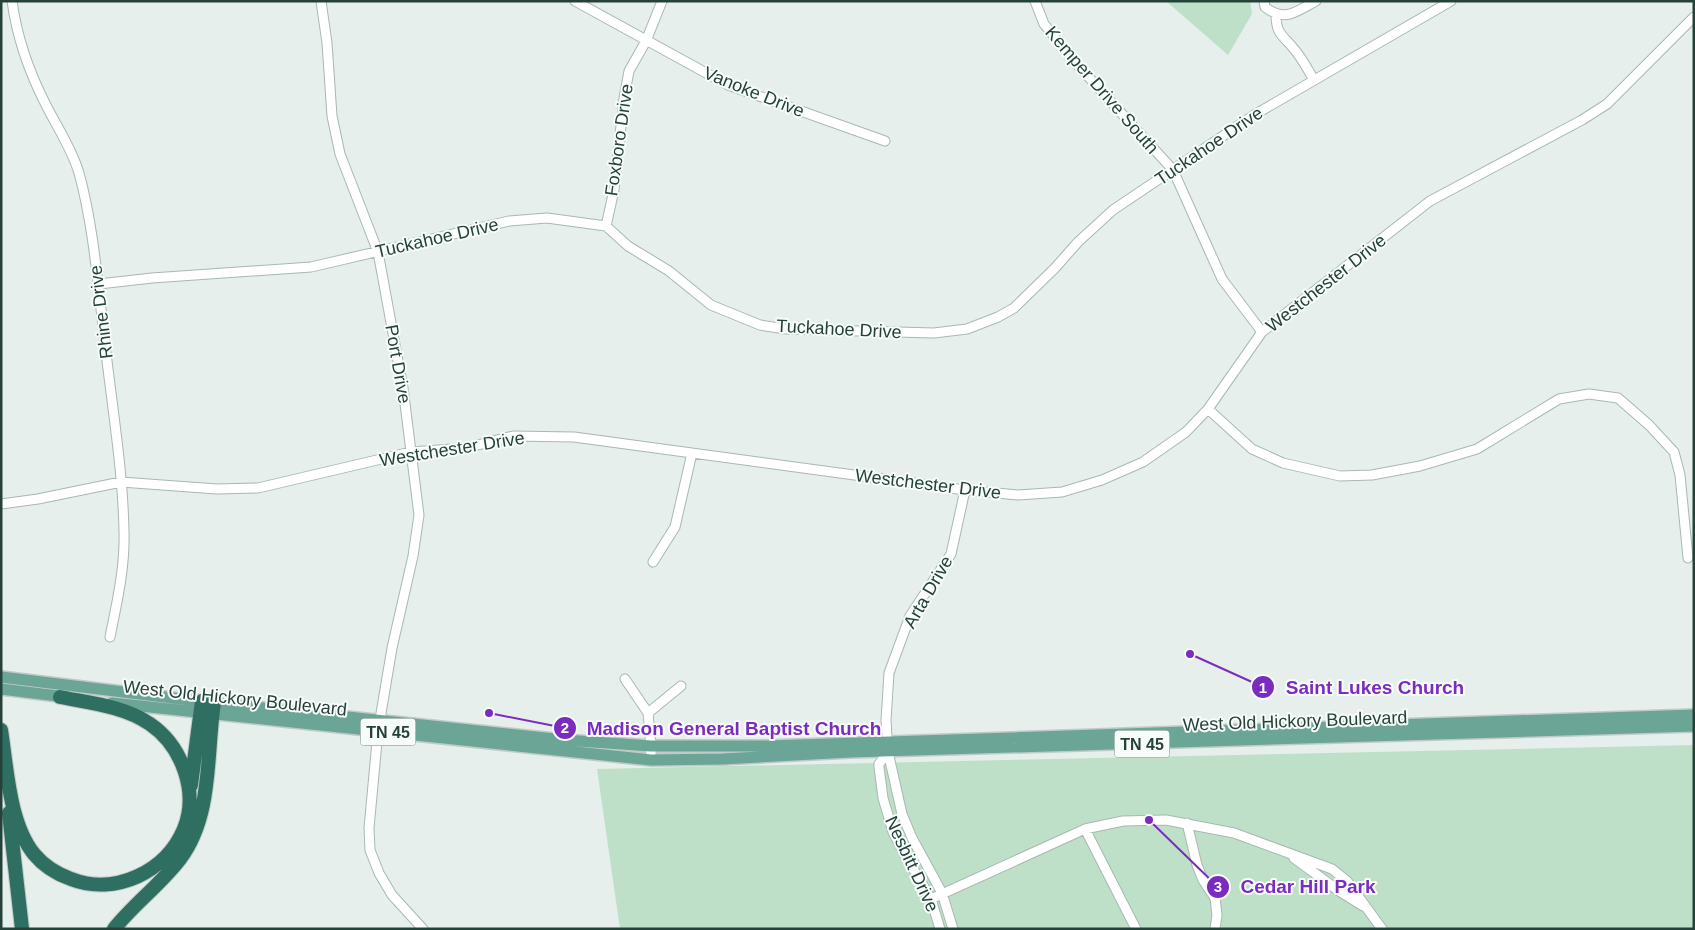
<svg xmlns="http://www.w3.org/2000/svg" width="1695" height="930" font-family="Arial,sans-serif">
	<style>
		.green { fill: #bfe0c8 }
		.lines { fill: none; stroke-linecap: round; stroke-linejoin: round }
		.minor-casing { stroke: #a8b8b2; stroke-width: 11 }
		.major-casing { stroke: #c2cac8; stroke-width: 14 }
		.highway-casing { stroke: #c2cac8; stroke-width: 16 }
		.minor { stroke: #fff; stroke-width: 9 }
		.major { stroke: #6aa596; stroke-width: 11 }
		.highway { stroke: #2f6f62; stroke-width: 14 }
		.labels { text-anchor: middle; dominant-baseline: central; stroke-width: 4; stroke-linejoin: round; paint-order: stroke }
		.shield { fill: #f7fbf9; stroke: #637a73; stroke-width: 1 }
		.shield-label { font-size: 16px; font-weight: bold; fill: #24423a }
		.street-label { font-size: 18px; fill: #24423a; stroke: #f7fbf9 }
		.leader { fill: none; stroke: #7b2cbf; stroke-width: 2 }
		.callout-dot { fill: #7b2cbf; stroke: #f7fbf9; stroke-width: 2 }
		.mark-label { font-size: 15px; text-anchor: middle; font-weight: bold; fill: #fff }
		.callout-label { font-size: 19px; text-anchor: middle; font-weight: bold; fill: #7b2cbf; stroke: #f7fbf9; stroke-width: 4; stroke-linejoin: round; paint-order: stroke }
	</style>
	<rect width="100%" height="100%" fill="#e6efeb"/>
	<path class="green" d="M 1166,1 L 1250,1 L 1252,14 L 1228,55 Z
		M 1694,745 L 1694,929 L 620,929 L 597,769 Z"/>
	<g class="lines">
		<defs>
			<path id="minor" d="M 12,1 C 17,38 29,72 46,105 C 57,127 72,149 79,173 C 94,228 98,287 105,344 C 112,406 123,471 124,532 C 125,568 117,602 110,637
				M 321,1 L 327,43 L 332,116 L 340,154 L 378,252 L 403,388 L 419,515 L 413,556 L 392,648 L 378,731 L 369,828 L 370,850 L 379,873 L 392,895 L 423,929
				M 575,1 L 728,85 L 885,141
				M 1035,1 L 1044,24 L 1074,61 L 1173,170 L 1222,279 L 1262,332
				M 1264,1 L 1265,7 C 1285,23 1297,11 1316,1
				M 1276,14 C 1276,35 1283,35 1294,49 C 1302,58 1308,70 1314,80
				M 606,226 L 614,190 L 624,98 L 629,71 L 646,41 L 662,1
				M 99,284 L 152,278 L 311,267 L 509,221 L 547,218 L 606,226 L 628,246 L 669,271 L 711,305 L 760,325 L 785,329 L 934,333 L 967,329 L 998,317 L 1014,308 L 1055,268 L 1078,242 L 1113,210 L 1254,115 L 1451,1
				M 1208,409 L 1252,449 L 1283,463 L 1340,476 L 1372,475 L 1420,466 L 1477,449 L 1559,399 L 1589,394 L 1618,398 L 1649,425 L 1674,452 L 1680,475 L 1688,558
				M 1,504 L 38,499 L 121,482 L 217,489 L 258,488 L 411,452 L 466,448 L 513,436 L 574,437 L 965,490 L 1018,495 L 1062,492 L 1102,480 L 1143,462 L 1186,432 L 1208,409 L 1262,332 L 1430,201 L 1582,120 L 1607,104 L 1694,17
				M 653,562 L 675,527 L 692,453
				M 625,679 L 648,713 L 651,746 L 651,760
				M 648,713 L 681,686
				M 888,752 L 879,764 L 879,767 L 883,798 L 893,832 L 904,853 L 931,899 L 940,929
				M 1187,823 L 1197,865 L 1203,880 L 1215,898 L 1217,915 L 1215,929
				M 1085,829 L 1136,929
				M 1294,858 L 1339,891 L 1363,906
				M 931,899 L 1085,829 L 1123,821 L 1166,820 L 1234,833 L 1332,869 L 1347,881 L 1382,929
				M 953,929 L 942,893 L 912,838 L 902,814 L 888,752 L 886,720 L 889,673 L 910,616 L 951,554 L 965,490"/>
			<path id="major" d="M 1,677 L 197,701 L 564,740 L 651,746 L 768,746 L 1694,715
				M 1,689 L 66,697
				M 112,703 L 651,760 L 723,759 L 850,752 L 1694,726"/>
			<path id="highway" d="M 1,730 C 7,768 9,823 34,854 C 43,865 57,874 71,879 C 115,896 166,872 184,829 C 199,792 182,746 150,724 C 124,706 90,703 60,697
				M 191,785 L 202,701
				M 9,813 L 22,929
				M 114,929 C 134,904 161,884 180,859 C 213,815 206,754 214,703"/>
		</defs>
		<use href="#minor" class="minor-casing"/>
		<use href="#major" class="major-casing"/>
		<use href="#highway" class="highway-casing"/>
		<use href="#minor" class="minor"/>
		<use href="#major" class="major"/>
		<use href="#highway" class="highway"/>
	</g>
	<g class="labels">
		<g class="shield">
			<rect x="360.5" y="718.5" width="55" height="27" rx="4"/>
			<rect x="1114.5" y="730.5" width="55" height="27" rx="4"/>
		</g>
		<g class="shield-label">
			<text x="388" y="732">TN 45</text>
			<text x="1142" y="744">TN 45</text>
		</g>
		<g class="street-label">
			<text transform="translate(1102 90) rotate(49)">Kemper Drive South</text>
			<text transform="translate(754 92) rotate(22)">Vanoke Drive</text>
			<text transform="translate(619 140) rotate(-82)">Foxboro Drive</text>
			<text transform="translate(1209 146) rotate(-34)">Tuckahoe Drive</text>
			<text transform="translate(437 238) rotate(-13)">Tuckahoe Drive</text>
			<text transform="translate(1326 283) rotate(-38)">Westchester Drive</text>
			<text transform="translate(101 312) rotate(-97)">Rhine Drive</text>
			<text transform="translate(839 329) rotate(3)">Tuckahoe Drive</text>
			<text transform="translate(398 364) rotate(80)">Port Drive</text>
			<text transform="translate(452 449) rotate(-9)">Westchester Drive</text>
			<text transform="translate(928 484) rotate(7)">Westchester Drive</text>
			<text transform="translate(928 592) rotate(-60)">Arta Drive</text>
			<text transform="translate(235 698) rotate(6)">West Old Hickory Boulevard</text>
			<text transform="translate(1295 721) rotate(-2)">West Old Hickory Boulevard</text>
			<text transform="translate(912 864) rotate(65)">Nesbitt Drive</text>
		</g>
	</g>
	<path class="leader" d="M1190 654L1263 687M489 713L565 728M1149 820L1218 887"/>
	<g class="callout-dot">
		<circle cx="1190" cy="654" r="5"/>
		<circle cx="489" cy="713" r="5"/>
		<circle cx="1149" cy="820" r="5"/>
		<circle cx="1263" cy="687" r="12"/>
		<circle cx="565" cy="728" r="12"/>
		<circle cx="1218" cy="887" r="12"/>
	</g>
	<g class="mark-label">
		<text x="1263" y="693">1</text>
		<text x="565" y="733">2</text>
		<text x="1218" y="892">3</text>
	</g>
	<g class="callout-label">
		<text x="1375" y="694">Saint Lukes Church</text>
		<text x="734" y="735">Madison General Baptist Church</text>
		<text x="1308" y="893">Cedar Hill Park</text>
	</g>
	<rect width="1695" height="930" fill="none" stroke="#24423a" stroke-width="5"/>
</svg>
